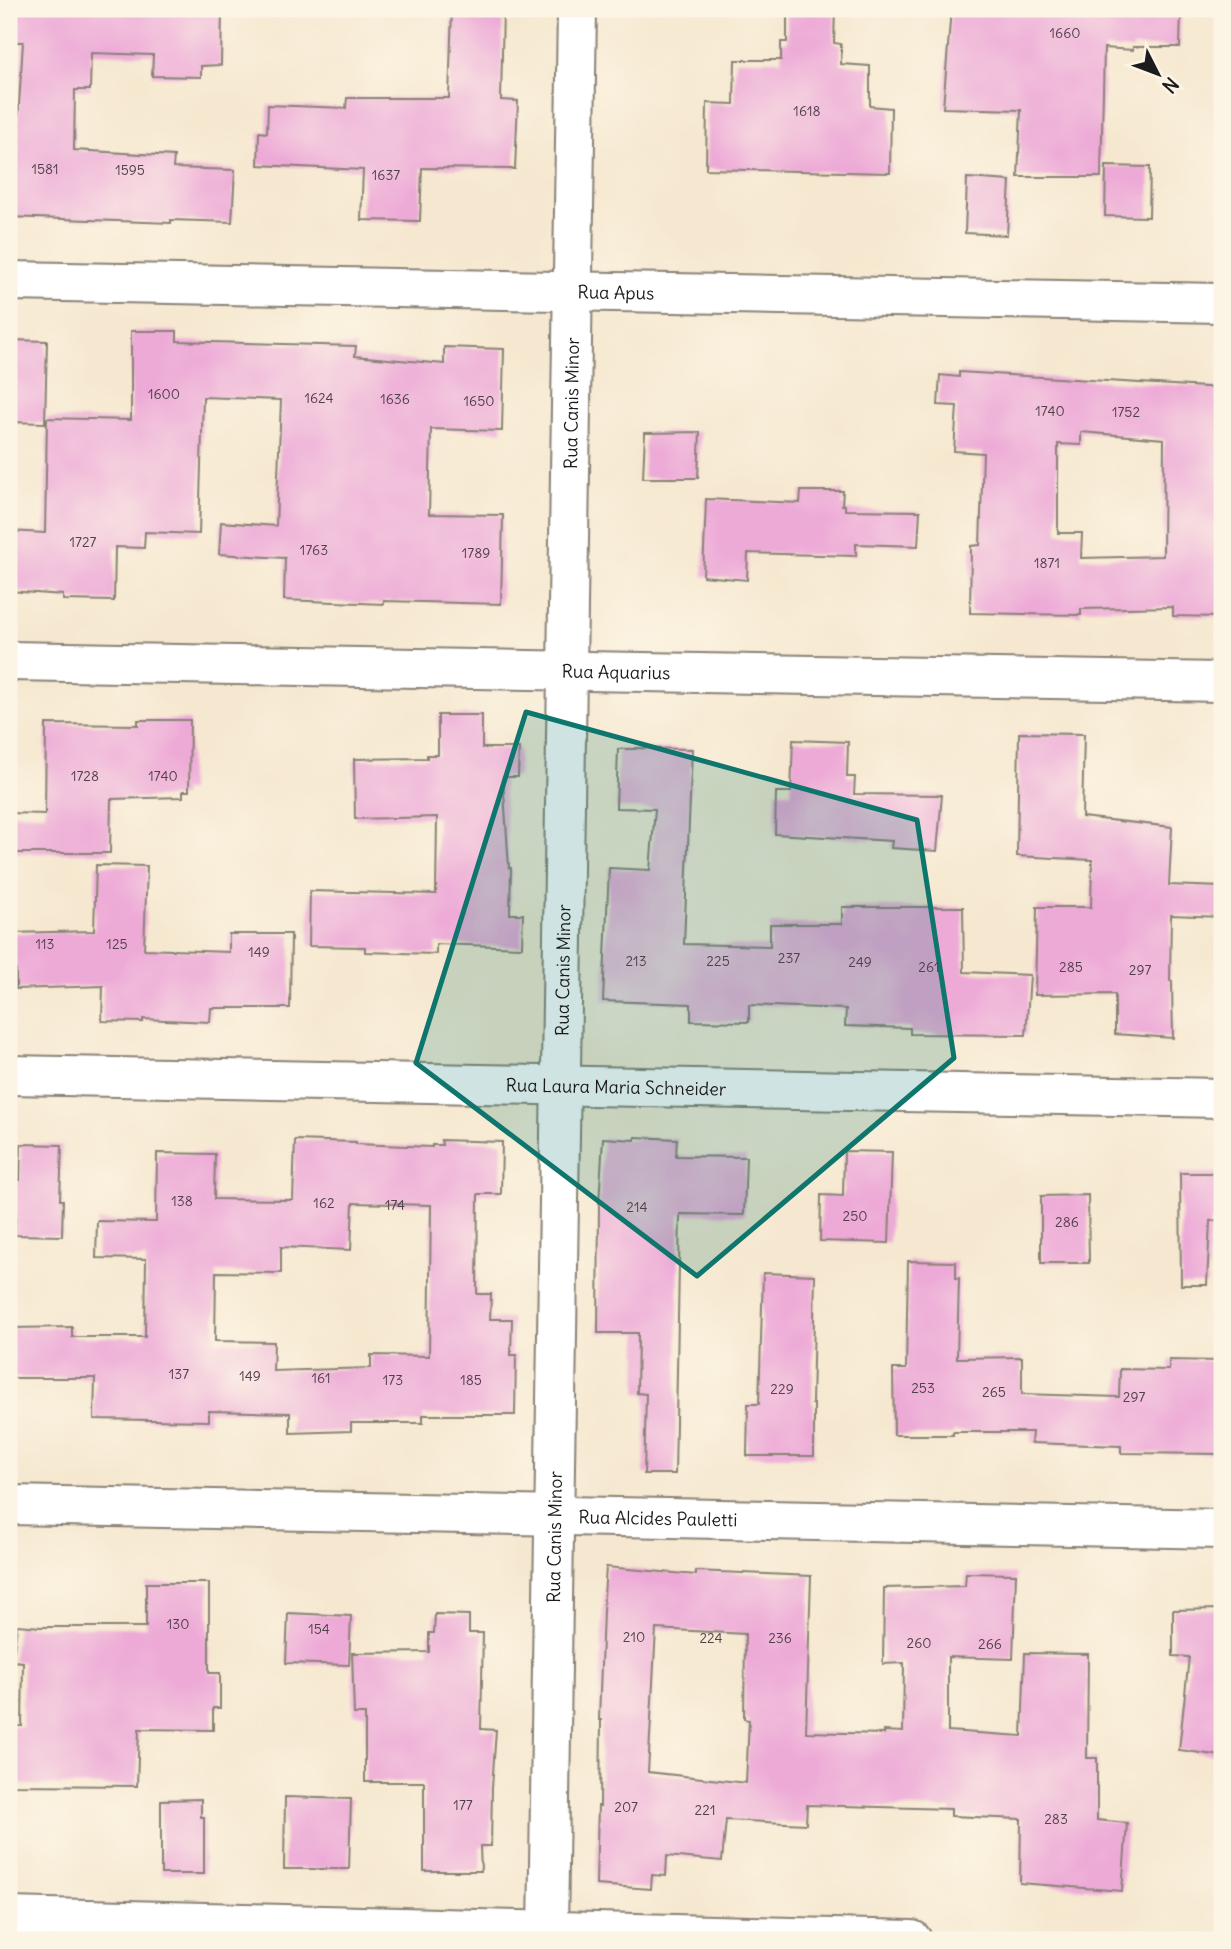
<svg xmlns="http://www.w3.org/2000/svg" width="1231" height="1949" font-family="Delius,sans-serif">
	<style>
		.building { fill: #edaad7; fill-rule: evenodd }
		.lines { fill: none; stroke-linecap: round; stroke-linejoin: round }
		.street-casing { stroke: #898276; stroke-width: 42 }
		.street { stroke: #fff; stroke-width: 38 }
		.marked { fill: #0f766e; fill-opacity: 0.2; stroke: #0f766e; stroke-width: 5; stroke-linejoin: round }
		.labels { text-anchor: middle; dominant-baseline: central; stroke-width: 5; stroke-linejoin: round; paint-order: stroke }
		.number-label { font-size: 14px; fill: #50404b }
		.street-label { font-size: 18px; fill: #1c1c1c; stroke: #fcf5e5 }
	</style>
	<rect width="100%" height="100%" fill="#fcf5e5"/>
	<filter id="ink" filterUnits="userSpaceOnUse"><feTurbulence type="fractalNoise" baseFrequency=".0143" numOctaves="2"/><feDisplacementMap in="SourceGraphic" scale="14" xChannelSelector="R" yChannelSelector="G"/><feConvolveMatrix kernelMatrix="1 2 1 2 8 2 1 2 1" color-interpolation-filters="sRGB"/></filter>
	<filter id="wash" filterUnits="userSpaceOnUse"><feTurbulence type="fractalNoise" baseFrequency=".00686" numOctaves="4" result="noise"/><feDisplacementMap in="SourceGraphic" scale="28" xChannelSelector="R" yChannelSelector="G"/><feGaussianBlur stdDeviation="1.57" result="paint"/><feColorMatrix in="noise" values="0 0 0 0 0 0 0 0 0 0 0 0 0 0 0 0 0 1.4 0 .05"/><feComposite in="paint" operator="in"/></filter>
	<g filter="url(#wash)">
		<rect width="100%" height="100%" fill="#f6e8d0"/>
		<g id="blocks">
			<path class="building" d="M 9,9 L 222,9 L 221,65 L 201,66 L 201,77 L 152,76 L 153,55 L 91,53 L 90,90 L 75,90 L 74,150 L 174,156 L 173,168 L 235,170 L 232,222 L 171,220 L 171,223 L 9,217 L 10,153 L 16,153 L 16,120 L 18,120 L 23,42 L 9,42 Z
				M 452,9 L 503,9 L 501,100 L 518,101 L 515,169 L 422,168 L 420,221 L 361,220 L 363,170 L 258,165 L 259,132 L 267,133 L 268,105 L 346,108 L 347,98 L 449,98 Z
				M 787,9 L 835,9 L 834,43 L 841,44 L 841,64 L 870,66 L 870,106 L 891,108 L 890,173 L 706,169 L 707,103 L 734,104 L 735,60 L 781,60 L 781,42 L 787,42 Z
				M 951,9 L 1181,9 L 1180,47 L 1133,47 L 1133,50 L 1104,48 L 1101,177 L 1018,177 L 1021,110 L 943,108 Z
				M 1106,166 L 1150,167 L 1149,217 L 1105,216 Z
				M 967,178 L 1010,181 L 1007,235 L 965,233 Z
				M 131,331 L 177,331 L 177,341 L 356,346 L 355,356 L 444,364 L 444,347 L 504,349 L 502,431 L 431,429 L 429,514 L 503,515 L 501,604 L 384,601 L 384,604 L 284,600 L 285,558 L 219,554 L 221,522 L 276,526 L 281,400 L 203,397 L 199,534 L 145,532 L 144,548 L 115,547 L 114,601 L 63,600 L 63,595 L 9,591 L 9,531 L 45,533 L 47,418 L 131,420 Z
				M 9,340 L 47,341 L 45,423 L 9,422 Z
				M 959,372 L 1222,388 L 1222,617 L 1173,616 L 1173,607 L 1081,609 L 1081,615 L 970,613 L 971,546 L 980,545 L 983,453 L 954,451 L 957,406 L 938,405 L 940,375 L 959,377 ZM 1081,432 L 1164,439 L 1163,556 L 1081,558 L 1082,533 L 1058,533 L 1058,444 L 1081,445 Z
				M 700,432 L 698,478 L 643,478 L 645,433 Z
				M 801,491 L 843,491 L 842,505 L 845,505 L 845,510 L 920,511 L 918,546 L 856,544 L 856,556 L 748,553 L 747,580 L 703,576 L 706,499 L 800,503 Z
				M 438,715 L 482,715 L 482,748 L 519,748 L 518,777 L 503,777 L 509,868 L 511,868 L 510,914 L 523,914 L 522,947 L 436,944 L 436,954 L 365,952 L 365,947 L 309,946 L 310,891 L 436,894 L 437,817 L 355,819 L 354,759 L 427,758 L 427,755 L 438,755 Z
				M 138,720 L 190,720 L 189,791 L 183,791 L 183,797 L 111,799 L 110,853 L 9,853 L 9,813 L 45,814 L 46,724 L 138,725 Z
				M 1019,733 L 1084,734 L 1082,817 L 1172,827 L 1169,885 L 1222,887 L 1222,917 L 1171,915 L 1170,981 L 1172,981 L 1173,1038 L 1115,1034 L 1115,994 L 1035,995 L 1037,907 L 1091,907 L 1092,860 L 1017,856 Z
				M 793,740 L 848,742 L 847,777 L 855,777 L 854,794 L 942,795 L 937,851 L 891,848 L 892,841 L 775,834 L 776,792 L 791,792 Z
				M 635,748 L 692,749 L 684,944 L 770,946 L 770,924 L 842,924 L 842,907 L 963,907 L 964,972 L 1030,975 L 1026,1035 L 910,1034 L 910,1028 L 845,1026 L 846,1009 L 749,1005 L 749,1022 L 691,1021 L 691,1004 L 603,1001 L 609,868 L 650,870 L 655,809 L 616,808 L 618,749 L 635,749 Z
				M 96,865 L 147,866 L 144,949 L 229,952 L 229,934 L 291,934 L 290,1008 L 211,1008 L 210,1022 L 143,1019 L 143,1022 L 102,1021 L 103,986 L 16,989 L 16,970 L 9,970 L 9,933 L 94,931 Z
				M 635,1137 L 677,1139 L 676,1156 L 746,1157 L 744,1215 L 680,1214 L 675,1474 L 644,1474 L 646,1394 L 637,1393 L 638,1333 L 598,1333 L 599,1204 L 603,1138 L 635,1140 Z
				M 295,1140 L 356,1142 L 356,1144 L 432,1147 L 432,1145 L 442,1145 L 441,1140 L 502,1142 L 501,1194 L 478,1194 L 477,1294 L 491,1294 L 490,1319 L 512,1319 L 511,1355 L 516,1355 L 515,1415 L 423,1415 L 423,1423 L 351,1423 L 351,1431 L 290,1433 L 290,1413 L 209,1411 L 209,1421 L 94,1419 L 95,1378 L 12,1378 L 11,1328 L 72,1327 L 72,1337 L 145,1337 L 146,1259 L 96,1258 L 97,1221 L 156,1222 L 157,1153 L 215,1154 L 214,1199 L 293,1200 ZM 353,1203 L 431,1205 L 429,1356 L 371,1355 L 371,1368 L 273,1371 L 274,1342 L 215,1341 L 216,1272 L 281,1273 L 281,1247 L 351,1250 Z
				M 21,1144 L 62,1145 L 60,1200 L 63,1200 L 62,1236 L 15,1235 L 16,1180 L 20,1180 Z
				M 844,1151 L 892,1152 L 889,1243 L 820,1241 L 821,1195 L 843,1196 Z
				M 1180,1173 L 1222,1173 L 1222,1220 L 1210,1221 L 1207,1285 L 1181,1285 Z
				M 1088,1195 L 1089,1263 L 1041,1263 L 1041,1196 Z
				M 908,1261 L 956,1262 L 956,1278 L 959,1278 L 957,1358 L 1022,1357 L 1022,1394 L 1119,1397 L 1120,1369 L 1169,1370 L 1169,1360 L 1222,1361 L 1222,1454 L 1121,1453 L 1121,1446 L 1031,1443 L 1032,1432 L 953,1432 L 953,1435 L 894,1435 L 893,1369 L 906,1369 Z
				M 763,1273 L 815,1275 L 812,1404 L 814,1404 L 814,1456 L 747,1456 L 748,1404 L 759,1404 Z
				M 606,1567 L 696,1575 L 696,1571 L 811,1576 L 806,1732 L 884,1734 L 884,1731 L 903,1732 L 904,1663 L 883,1664 L 884,1588 L 965,1586 L 966,1573 L 1016,1574 L 1013,1659 L 948,1657 L 948,1731 L 1022,1736 L 1025,1653 L 1088,1654 L 1087,1758 L 1097,1758 L 1097,1820 L 1127,1823 L 1122,1891 L 1020,1883 L 1021,1819 L 951,1816 L 951,1809 L 807,1805 L 806,1824 L 726,1820 L 722,1861 L 667,1856 L 666,1876 L 652,1875 L 651,1889 L 596,1885 L 598,1806 L 600,1806 L 601,1720 L 599,1720 L 603,1611 ZM 656,1629 L 745,1634 L 744,1719 L 749,1720 L 746,1783 L 648,1772 Z
				M 146,1583 L 209,1583 L 209,1673 L 220,1673 L 220,1708 L 213,1708 L 213,1730 L 139,1729 L 137,1786 L 9,1785 L 9,1726 L 22,1726 L 23,1662 L 13,1661 L 17,1625 L 41,1627 L 146,1627 Z
				M 1220,1609 L 1222,1756 L 1179,1750 L 1189,1657 L 1173,1656 L 1173,1610 Z
				M 288,1613 L 351,1616 L 349,1665 L 286,1663 Z
				M 435,1614 L 469,1615 L 469,1633 L 483,1633 L 481,1729 L 496,1730 L 492,1788 L 491,1846 L 480,1846 L 481,1871 L 424,1871 L 424,1782 L 365,1782 L 365,1714 L 354,1714 L 352,1653 L 429,1652 L 429,1633 L 434,1633 Z
				M 285,1797 L 351,1799 L 349,1869 L 284,1869 Z
				M 201,1799 L 201,1817 L 204,1817 L 204,1874 L 161,1874 L 161,1800 Z"/>
		</g>
	</g>
	<g filter="url(#ink)">
		<use href="#blocks" fill-opacity="0" stroke="#898276" stroke-width="2"/>
		<g class="lines">
			<defs>
				<g id="street">
					<path id="s1" d="M 9,281 L 1222,303"/>
					<path id="s2" d="M 9,661 L 1222,682"/>
					<path id="s3" d="M 9,1075 L 1222,1098"/>
					<path id="s4" d="M 9,1505 L 1222,1529"/>
					<path d="M 9,1917 L 912,1940"/>
					<path id="s5" d="M 548,1931 L 577,9"/>
				</g>
			</defs>
			<use href="#street" class="street-casing"/>
			<use href="#street" class="street"/>
		</g>
	</g>
	<path class="marked" d="M 526,712 L 917,820 L 954,1058 L 697,1276 L 416,1063 Z"/>
	<g class="labels">
		<g class="number-label">
			<text x="1065" y="33">1660</text>
			<text x="807" y="111">1618</text>
			<text x="45" y="169">1581</text>
			<text x="130" y="170">1595</text>
			<text x="386" y="175">1637</text>
			<text x="164" y="394">1600</text>
			<text x="319" y="398">1624</text>
			<text x="395" y="399">1636</text>
			<text x="479" y="401">1650</text>
			<text x="1050" y="411">1740</text>
			<text x="1126" y="412">1752</text>
			<text x="83" y="542">1727</text>
			<text x="314" y="550">1763</text>
			<text x="476" y="553">1789</text>
			<text x="1047" y="563">1871</text>
			<text x="85" y="776">1728</text>
			<text x="163" y="776">1740</text>
			<text x="45" y="944">113</text>
			<text x="117" y="944">125</text>
			<text x="259" y="952">149</text>
			<text x="789" y="958">237</text>
			<text x="636" y="961">213</text>
			<text x="718" y="961">225</text>
			<text x="860" y="962">249</text>
			<text x="929" y="967">261</text>
			<text x="1071" y="967">285</text>
			<text x="1140" y="970">297</text>
			<text x="182" y="1201">138</text>
			<text x="324" y="1203">162</text>
			<text x="395" y="1205">174</text>
			<text x="637" y="1207">214</text>
			<text x="855" y="1216">250</text>
			<text x="1067" y="1222">286</text>
			<text x="179" y="1374">137</text>
			<text x="250" y="1376">149</text>
			<text x="321" y="1378">161</text>
			<text x="393" y="1380">173</text>
			<text x="471" y="1380">185</text>
			<text x="923" y="1388">253</text>
			<text x="782" y="1389">229</text>
			<text x="994" y="1392">265</text>
			<text x="1134" y="1397">297</text>
			<text x="178" y="1624">130</text>
			<text x="319" y="1629">154</text>
			<text x="634" y="1637">210</text>
			<text x="711" y="1638">224</text>
			<text x="780" y="1638">236</text>
			<text x="919" y="1643">260</text>
			<text x="990" y="1644">266</text>
			<text x="463" y="1805">177</text>
			<text x="626" y="1807">207</text>
			<text x="705" y="1810">221</text>
			<text x="1056" y="1819">283</text>
		</g>
		<g class="street-label">
			<text stroke="none"><textPath href="#s1" startOffset="607">Rua Apus</textPath></text>
			<text stroke="none"><textPath href="#s5" startOffset="1528">Rua Canis Minor</textPath></text>
			<text stroke="none"><textPath href="#s2" startOffset="607">Rua Aquarius</textPath></text>
			<text stroke="none"><textPath href="#s5" startOffset="961">Rua Canis Minor</textPath></text>
			<text stroke="none"><textPath href="#s3" startOffset="607">Rua Laura Maria Schneider</textPath></text>
			<text stroke="none"><textPath href="#s4" startOffset="649">Rua Alcides Pauletti</textPath></text>
			<text stroke="none"><textPath href="#s5" startOffset="394">Rua Canis Minor</textPath></text>
		</g>
	</g>
	<rect width="1231" height="1949" fill="none" stroke="#fcf5e5" stroke-width="35"/>
	<g transform="translate(1158 74) rotate(132)" stroke="#fcf5e5" stroke-width="5" paint-order="stroke">
	<path d="M0-5L12 26L0 18L-12 26Z" fill="#1c1c1c"/>
	<text y="-10" font-size="19" font-weight="bold" text-anchor="middle" fill="#1c1c1c">N</text>
	</g>
</svg>
